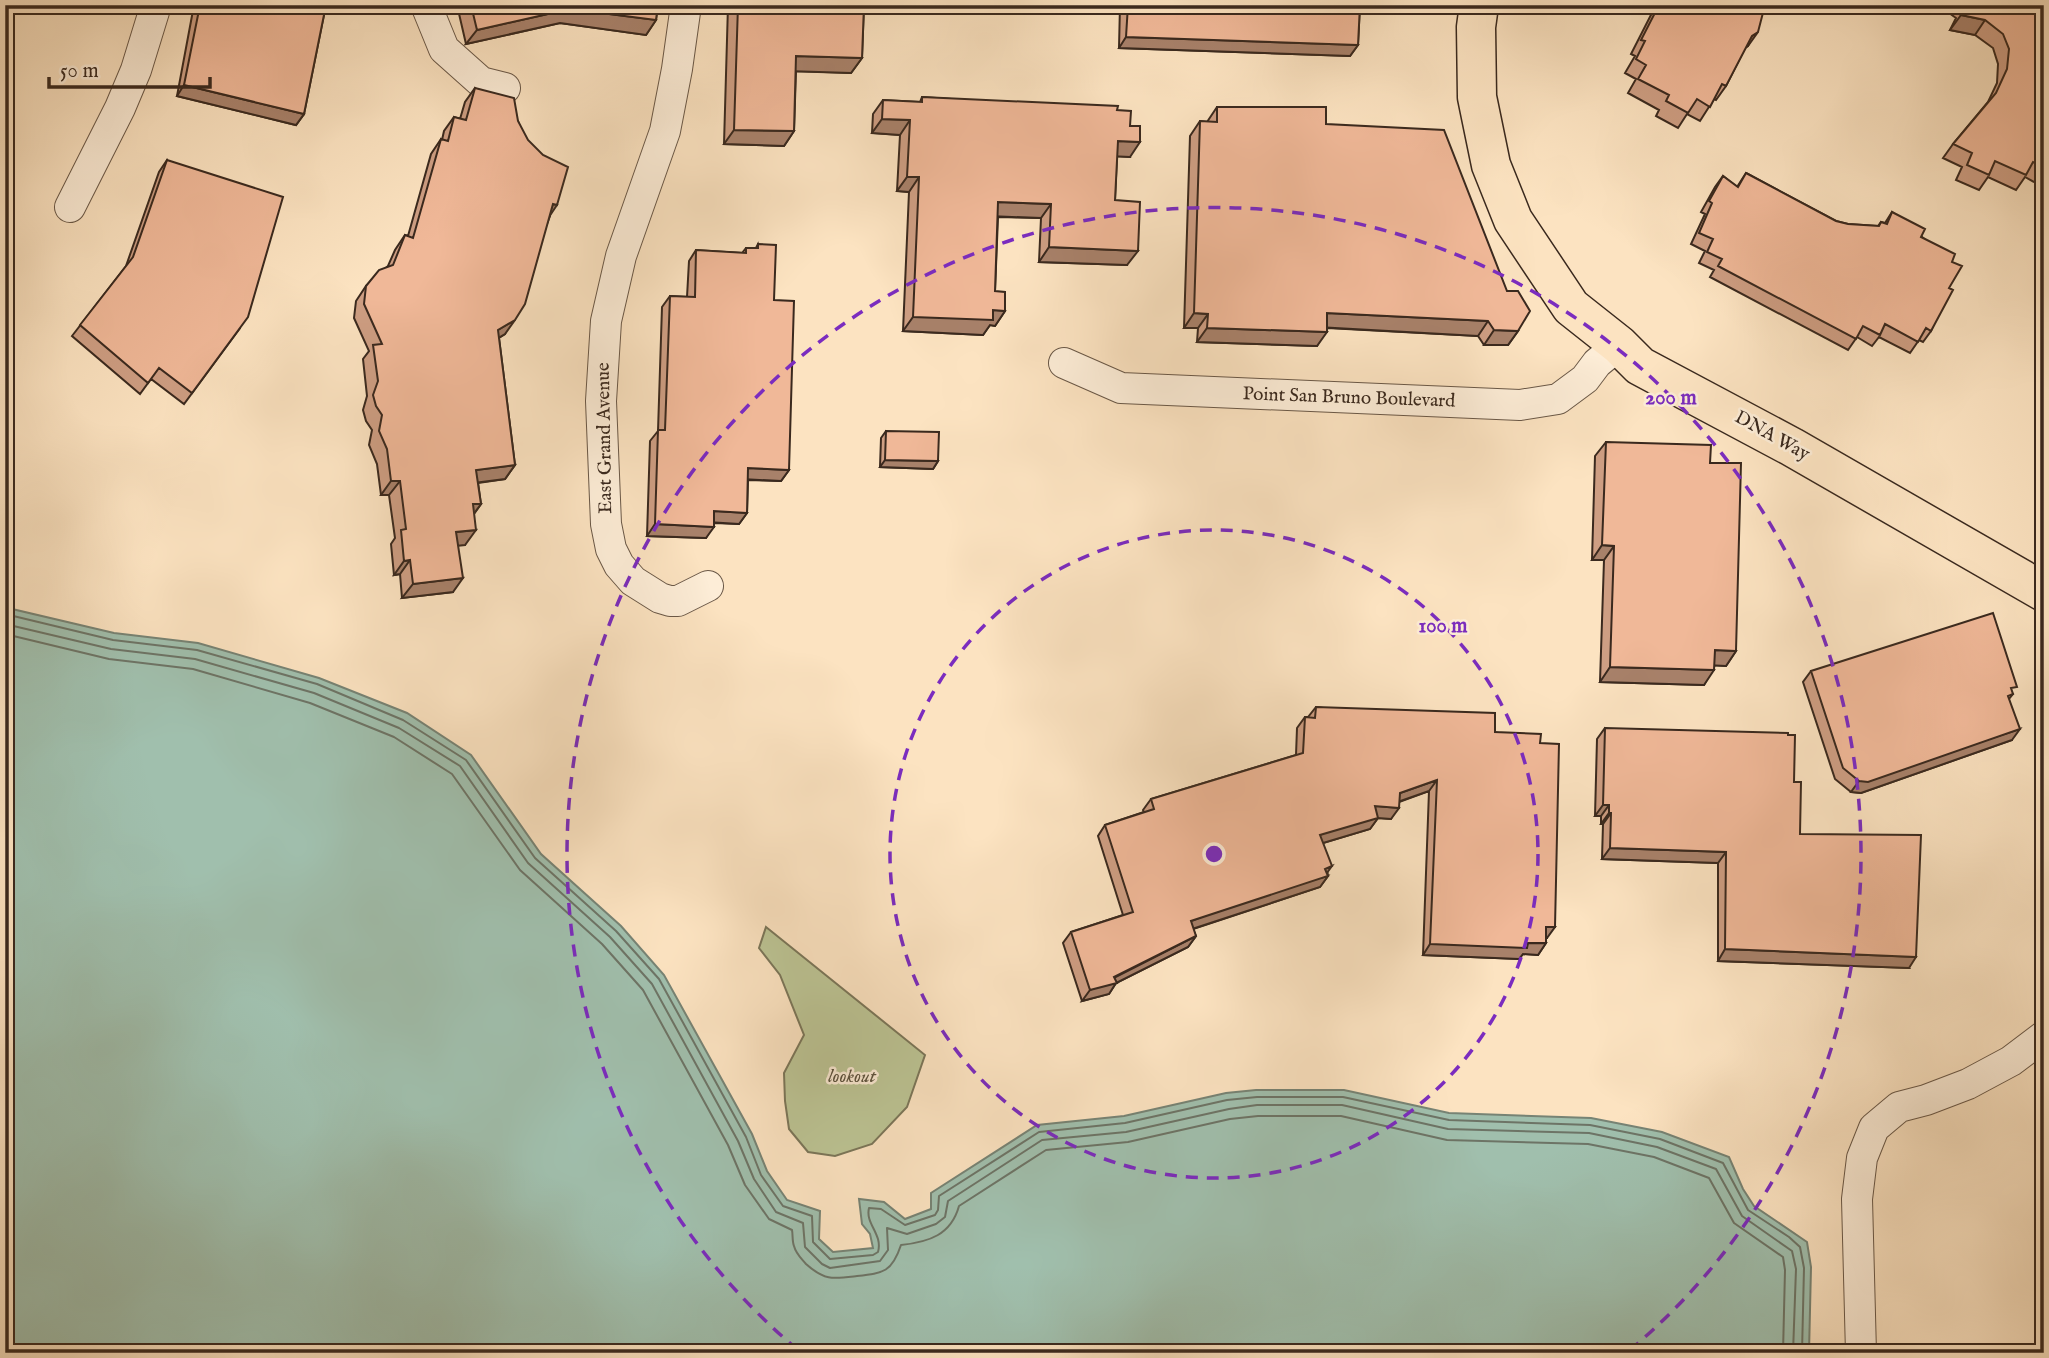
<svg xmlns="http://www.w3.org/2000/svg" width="2049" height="1358" font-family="'IM FELL English',serif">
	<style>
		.green { fill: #bcc494; stroke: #7b7659; stroke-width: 2 }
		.water { fill: #a0bfad; stroke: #778374; stroke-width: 2 }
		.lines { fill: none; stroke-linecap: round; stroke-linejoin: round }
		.shore { stroke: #6d7466; stroke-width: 2 }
		.minor-casing { stroke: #6a5847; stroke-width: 32 }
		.major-casing { stroke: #3a291e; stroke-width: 41 }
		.minor { stroke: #fdedd7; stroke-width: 30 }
		.major { stroke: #fce3c1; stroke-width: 38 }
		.wall { fill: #ce9e83; stroke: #3a291e; stroke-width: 2 }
		.shaded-wall { fill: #a8816a; stroke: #3a291e; stroke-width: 2 }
		.building { fill: #f0b898; stroke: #3a291e; stroke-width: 2 }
		.ring { fill: none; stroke: #7b2cbf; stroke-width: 3.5; stroke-dasharray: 12 9 }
		.labels { text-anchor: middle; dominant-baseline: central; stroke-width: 5; stroke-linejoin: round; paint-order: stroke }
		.street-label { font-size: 19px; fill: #3a291e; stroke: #fdedd7 }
		.park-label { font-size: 19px; font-style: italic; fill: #5a503c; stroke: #fdedd7 }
		.centre { fill: #7b2cbf; stroke: #fdedd7; stroke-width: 3.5 }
		.ring-label { font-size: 21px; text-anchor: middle; font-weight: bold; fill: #7b2cbf; stroke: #fdedd7; stroke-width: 5; stroke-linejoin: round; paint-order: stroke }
	</style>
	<rect width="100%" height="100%" fill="#fce3c1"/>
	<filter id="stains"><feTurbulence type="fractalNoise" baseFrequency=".00286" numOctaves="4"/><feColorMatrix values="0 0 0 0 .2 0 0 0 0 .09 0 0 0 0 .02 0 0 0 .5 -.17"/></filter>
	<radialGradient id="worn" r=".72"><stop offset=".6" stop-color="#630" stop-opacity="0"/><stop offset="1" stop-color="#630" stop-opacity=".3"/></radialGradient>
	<path class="green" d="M 766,927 L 925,1055 L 907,1107 L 872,1144 L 835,1156 L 808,1152 L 789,1129 L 785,1101 L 784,1073 L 804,1035 L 780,975 L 759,948 Z"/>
	<path class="water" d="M 5,604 L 8,608 L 114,633 L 198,643 L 319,678 L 407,713 L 471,755 L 541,854 L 621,926 L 664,975 L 752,1134 L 767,1171 L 787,1200 L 820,1211 L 819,1239 L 833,1252 L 873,1248 L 870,1234 L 862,1224 L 859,1199 L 884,1202 L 905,1219 L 931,1209 L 931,1193 L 1037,1125 L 1124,1116 L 1226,1093 L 1256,1090 L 1344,1090 L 1449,1113 L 1591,1118 L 1662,1132 L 1729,1157 L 1743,1189 L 1754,1206 L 1807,1242 L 1811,1267 L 1809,1353 L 5,1353 Z"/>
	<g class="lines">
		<path class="shore" d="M 5,614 L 113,640 L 197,650 L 317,684 L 403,720 L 466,760 L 535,858 L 616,931 L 659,979 L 746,1137 L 761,1175 L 783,1206 L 812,1216 L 813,1242 L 830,1259 L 873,1255 L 878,1252 C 883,1234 865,1224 869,1208 L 881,1209 L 905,1225 L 935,1215 L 938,1210 L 939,1196 L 1039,1132 L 1125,1123 L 1227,1100 L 1257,1097 L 1343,1097 L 1449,1120 L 1590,1125 L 1660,1139 L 1723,1163 L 1748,1210 L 1789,1237 L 1800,1247 L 1804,1268 L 1802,1353
			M 5,624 L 111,649 L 195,659 L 314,693 L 399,728 L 460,766 L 528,863 L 610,937 L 652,984 L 738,1141 L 754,1179 L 776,1212 L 803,1223 L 805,1247 L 822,1264 L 830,1268 L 880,1261 L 888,1250 L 887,1228 L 907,1234 L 936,1224 L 945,1217 L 948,1201 L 1042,1140 L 1126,1132 L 1229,1109 L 1257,1105 L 1342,1105 L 1448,1129 L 1589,1133 L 1657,1147 L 1716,1169 L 1742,1216 L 1792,1251 L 1796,1269 L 1793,1353
			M 5,634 L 109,659 L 193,669 L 310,703 L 394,737 L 452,774 L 520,870 L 602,944 L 643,990 L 728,1145 L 745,1185 L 769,1219 L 792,1230 C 793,1235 792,1241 794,1246 C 796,1254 801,1258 806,1264 C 825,1281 833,1279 857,1276 C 884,1273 892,1272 901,1245 C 929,1242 951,1235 959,1206 L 1046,1150 L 1128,1142 L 1230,1119 L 1258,1116 L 1341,1116 L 1447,1140 L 1588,1144 L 1654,1157 L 1709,1178 L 1734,1223 L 1783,1257 L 1785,1270 L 1783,1353"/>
		<defs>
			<path id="minor" d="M 426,5 L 444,49 L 481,82 L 505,88
				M 686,5 L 677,69 L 665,131 L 621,256 L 606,321 L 601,401 L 606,524 L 611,549 L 619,565 L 633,581 L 660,598 L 670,601 L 678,601 L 708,586
				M 70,207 L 120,108 L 136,70 L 156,5
				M 1064,363 L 1121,388 L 1520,405 L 1558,399 L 1585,379 L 1597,363 L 1619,345
				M 1861,1353 L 1857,1199 L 1862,1158 L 1874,1128 L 1899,1107 L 1926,1100 L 1968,1084 L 2011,1061 L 2044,1036"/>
			<path id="major" d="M 1479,5 L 1476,27 L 1477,97 L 1491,165 L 1513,220 L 1571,307 L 1619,345 L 1640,366 L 1792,447 L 2044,592"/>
		</defs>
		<use href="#minor" class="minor-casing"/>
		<use href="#major" class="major-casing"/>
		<use href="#minor" class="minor"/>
		<use href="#major" class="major"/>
	</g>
	<path class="wall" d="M 194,5 L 326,5 L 304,114 L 296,125 L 177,96 Z
		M 457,5 L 658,5 L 656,20 L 646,35 L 560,23 L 466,44 Z
		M 728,5 L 864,5 L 862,58 L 851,73 L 796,71 L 794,131 L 784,146 L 724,144 Z
		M 1120,5 L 1360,5 L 1358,45 L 1350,56 L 1119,48 Z
		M 1656,5 L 1765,5 L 1748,46 L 1745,48 L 1726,86 L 1716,100 L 1714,99 L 1700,121 L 1687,114 L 1678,128 L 1656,116 L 1659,110 L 1628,93 L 1636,79 L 1625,73 L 1635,56 L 1631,54 Z
		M 1953,5 L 2044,5 L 2044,168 L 2034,182 L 2025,177 L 2016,190 L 1988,177 L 1979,190 L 1956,180 L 1962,167 L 1943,158 L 1953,144 L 1988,102 L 1997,83 L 1998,64 L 1993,48 L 1975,35 L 1950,30 L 1956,18 L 1949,13 Z
		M 475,88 L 518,121 L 550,216 L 505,334 L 499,338 L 515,465 L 505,479 L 478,483 L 481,504 L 474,514 L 465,545 L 458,545 L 453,592 L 402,598 L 400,574 L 394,575 L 391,544 L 395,538 L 389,495 L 381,495 L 377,464 L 369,445 L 372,430 L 366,421 L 363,410 L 367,396 L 363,359 L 369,351 L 354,318 L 356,301 L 366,286 L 388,266 L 395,250 L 405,235 L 408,236 L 431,154 L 441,139 L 442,140 L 444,131 L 454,117 L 460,119 L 465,102 Z
		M 922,97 L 1117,110 L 1130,157 L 1117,156 L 1115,200 L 1127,265 L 1039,262 L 1041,218 L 998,217 L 995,291 L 1005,311 L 995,326 L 990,325 L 983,335 L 903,331 L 909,192 L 897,191 L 900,135 L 872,133 L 873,114 L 883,100 L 920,102 Z
		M 1217,107 L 1326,124 L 1518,331 L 1508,345 L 1484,345 L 1478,336 L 1327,328 L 1317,346 L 1197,342 L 1198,328 L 1184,328 L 1190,136 L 1200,121 L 1207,122 Z
		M 167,160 L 240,328 L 184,404 L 151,379 L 140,394 L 72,336 L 126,266 L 159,172 Z
		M 1746,173 L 1836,221 L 1848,224 L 1878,226 L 1881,222 L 1885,223 L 1892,212 L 1952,262 L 1949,288 L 1931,331 L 1923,342 L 1919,340 L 1910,353 L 1879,337 L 1872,346 L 1857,337 L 1848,350 L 1710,277 L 1714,270 L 1699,263 L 1705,251 L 1691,244 L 1705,214 L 1701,212 L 1715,187 L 1723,176 L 1737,187 Z
		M 758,244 L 774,300 L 789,470 L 781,481 L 748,480 L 747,513 L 739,524 L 714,523 L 706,538 L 647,536 L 650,441 L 658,431 L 662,307 L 670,296 L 687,297 L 689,261 L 696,250 L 742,253 L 746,248 L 756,248 Z
		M 886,431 L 938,461 L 933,469 L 880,467 L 881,438 Z
		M 1606,442 L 1710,463 L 1736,651 L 1726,666 L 1715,665 L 1704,685 L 1600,682 L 1604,560 L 1592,560 L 1595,456 Z
		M 1811,671 L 2012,693 L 2013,694 L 2009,699 L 2012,740 L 1861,793 L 1851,792 L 1835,779 L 1803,682 Z
		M 1316,707 L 1495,732 L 1540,743 L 1547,938 L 1546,938 L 1546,943 L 1538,955 L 1523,954 L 1519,959 L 1423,955 L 1429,791 L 1399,802 L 1391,819 L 1378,818 L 1370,829 L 1323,843 L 1328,876 L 1320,887 L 1193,929 L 1196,936 L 1188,947 L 1116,983 L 1109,994 L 1082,1001 L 1063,943 L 1071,932 L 1123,915 L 1098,836 L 1105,825 L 1144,812 L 1143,810 L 1151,799 L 1296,755 L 1297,728 L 1305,717 L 1308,717 Z
		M 1605,728 L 1794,782 L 1800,834 L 1909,968 L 1718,961 L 1718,863 L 1602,859 L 1603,824 L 1601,824 L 1601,816 L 1595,816 L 1597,739 Z"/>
	<path class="shaded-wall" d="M 570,9 L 656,20 L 646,35 L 560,23 L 466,44 L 477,30 Z
		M 1961,15 L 1985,20 L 1975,35 L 1950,30 Z
		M 1758,32 L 1748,46 L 1741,50 L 1752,36 Z
		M 1126,37 L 1358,45 L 1350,56 L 1119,48 Z
		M 796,56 L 862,58 L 851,73 L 786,71 Z
		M 184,85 L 304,114 L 296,125 L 177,96 Z
		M 882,119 L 910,120 L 900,135 L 872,133 Z
		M 734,130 L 794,131 L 784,146 L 724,144 Z
		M 1118,141 L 1140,142 L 1130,157 L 1108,156 Z
		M 907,177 L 919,177 L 909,192 L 897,191 Z
		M 998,202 L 1051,204 L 1041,218 L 988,216 Z
		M 553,204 L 557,205 L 547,220 Z
		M 1049,247 L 1138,251 L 1127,265 L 1039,262 Z
		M 993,310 L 1005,311 L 995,326 L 990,325 L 983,335 L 903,331 L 913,317 Z
		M 1194,313 L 1208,314 L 1198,328 L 1184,328 Z
		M 1327,313 L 1488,321 L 1478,336 L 1317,327 Z
		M 515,320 L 505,334 L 488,344 L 498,330 Z
		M 1207,328 L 1327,332 L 1317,346 L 1197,342 Z
		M 1494,330 L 1518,331 L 1508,345 L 1484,345 Z
		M 885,460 L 938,461 L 933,469 L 880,467 Z
		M 515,465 L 505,479 L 466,484 L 476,470 Z
		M 748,468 L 789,470 L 781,481 L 741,479 Z
		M 391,481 L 400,481 L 389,495 L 381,495 Z
		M 473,504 L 481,504 L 470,519 Z
		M 714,511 L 747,513 L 739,524 L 707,522 Z
		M 655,524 L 714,527 L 706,538 L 647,536 Z
		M 476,530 L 465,545 L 446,547 L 456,532 Z
		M 1602,545 L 1614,546 L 1604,560 L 1592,560 Z
		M 410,560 L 400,574 L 394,575 L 404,561 Z
		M 463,578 L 453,592 L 402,598 L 413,584 Z
		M 1715,650 L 1736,651 L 1726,666 L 1705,665 Z
		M 1610,667 L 1714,670 L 1704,685 L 1600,682 Z
		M 2020,729 L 2012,740 L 1861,793 L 1851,792 L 1859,781 Z
		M 1437,780 L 1429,791 L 1392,804 L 1400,793 Z
		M 1603,805 L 1609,805 L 1601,816 L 1595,816 Z
		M 1375,806 L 1399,808 L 1391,819 L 1378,818 L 1370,829 L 1313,846 L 1320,835 Z
		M 1609,813 L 1611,813 L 1603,824 L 1601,824 Z
		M 1610,848 L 1726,852 L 1718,863 L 1602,859 Z
		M 1332,866 L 1324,877 L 1328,876 L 1320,887 L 1183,932 L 1191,921 Z
		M 1546,927 L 1555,927 L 1547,938 L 1538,938 Z
		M 1196,936 L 1188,947 L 1116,983 L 1109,994 L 1082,1001 L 1090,990 Z
		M 1546,943 L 1538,955 L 1523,954 L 1519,959 L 1423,955 L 1430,944 Z
		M 1725,949 L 1916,957 L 1909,968 L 1718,961 Z"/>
	<path class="building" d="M 200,5 L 326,5 L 304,114 L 184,85 Z
		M 471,5 L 658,5 L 656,20 L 570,9 L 477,30 Z
		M 738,5 L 864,5 L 862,58 L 796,56 L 794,131 L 734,130 Z
		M 1128,5 L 1360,5 L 1358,45 L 1126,37 Z
		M 1659,5 L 1765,5 L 1758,32 L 1752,36 L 1726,86 L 1722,84 L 1710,107 L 1697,99 L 1688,113 L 1666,101 L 1669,95 L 1638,79 L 1646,65 L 1636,59 L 1645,41 L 1641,40 Z
		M 1965,5 L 2044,5 L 2044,167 L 2033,162 L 2026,175 L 1995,161 L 1989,175 L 1967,165 L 1972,153 L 1953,144 L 1996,93 L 2007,69 L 2009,49 L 2003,34 L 1985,20 L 1961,15 Z
		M 475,88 L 514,98 L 518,121 L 528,140 L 543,155 L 568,167 L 557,205 L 553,204 L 525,304 L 515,320 L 498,330 L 515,465 L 476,470 L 481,504 L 473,504 L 476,530 L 456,532 L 463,578 L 413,584 L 410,560 L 404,561 L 401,530 L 406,529 L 400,481 L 391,481 L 387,449 L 379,431 L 382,415 L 376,406 L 373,395 L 378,381 L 373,345 L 382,344 L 364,304 L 366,286 L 379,270 L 393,265 L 405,235 L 413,238 L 441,139 L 448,141 L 454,117 L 466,120 Z
		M 922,97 L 1118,106 L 1117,110 L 1131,111 L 1130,126 L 1140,126 L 1140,142 L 1118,141 L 1115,200 L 1140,202 L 1138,251 L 1049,247 L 1051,204 L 998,202 L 995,291 L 1005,292 L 1005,311 L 993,310 L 993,320 L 913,317 L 919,177 L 907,177 L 910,120 L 882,119 L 883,100 L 922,102 Z
		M 1217,107 L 1326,107 L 1326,124 L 1444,130 L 1507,291 L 1518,291 L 1530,311 L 1518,331 L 1494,330 L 1488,321 L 1327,313 L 1327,332 L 1207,328 L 1208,314 L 1194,313 L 1200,121 L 1217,122 Z
		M 167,160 L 283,197 L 248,317 L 192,393 L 159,368 L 148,383 L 80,325 L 133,257 Z
		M 1746,173 L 1836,221 L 1848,224 L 1879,226 L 1881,222 L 1887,224 L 1892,212 L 1925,229 L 1921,237 L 1955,254 L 1952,262 L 1962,266 L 1949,288 L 1953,290 L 1931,331 L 1926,328 L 1918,342 L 1885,324 L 1880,335 L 1863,326 L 1856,339 L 1718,266 L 1722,259 L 1707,252 L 1713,239 L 1699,233 L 1712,203 L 1709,201 L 1723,176 L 1738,187 Z
		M 758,244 L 776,245 L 774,300 L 794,301 L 789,470 L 748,468 L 747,513 L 714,511 L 714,527 L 655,524 L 658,430 L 665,430 L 670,296 L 695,297 L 696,250 L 746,253 L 746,248 L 758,248 Z
		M 886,431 L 939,432 L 938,461 L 885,460 Z
		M 1606,442 L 1711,445 L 1710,463 L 1741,463 L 1736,651 L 1715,650 L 1714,670 L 1610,667 L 1614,546 L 1602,545 Z
		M 1993,613 L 2017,687 L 2011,688 L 2013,694 L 2008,696 L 2020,729 L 1868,782 L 1859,781 L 1843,768 L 1811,671 Z
		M 1316,707 L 1495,713 L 1495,732 L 1541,734 L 1540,743 L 1559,744 L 1555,927 L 1546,927 L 1546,943 L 1528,943 L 1527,948 L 1430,944 L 1437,780 L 1400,793 L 1399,808 L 1375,806 L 1378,818 L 1320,835 L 1332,866 L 1325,869 L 1328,876 L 1191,921 L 1196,936 L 1114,977 L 1117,983 L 1090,990 L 1071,932 L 1133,912 L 1105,825 L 1154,809 L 1151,799 L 1303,753 L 1305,717 L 1315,718 Z
		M 1605,728 L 1788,733 L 1788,735 L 1795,735 L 1794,782 L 1801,782 L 1800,834 L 1921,835 L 1916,957 L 1725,949 L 1726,852 L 1610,848 L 1611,813 L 1609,813 L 1609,805 L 1603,805 Z"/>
	<g class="ring">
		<circle cx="1214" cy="854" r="324"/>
		<path d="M798 1350A647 647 0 1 1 1630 1350"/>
	</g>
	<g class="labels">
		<g class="street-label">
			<text transform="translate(1349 398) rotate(2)">Point San Bruno Boulevard</text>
			<text transform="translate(1772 436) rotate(29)">DNA Way</text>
			<text transform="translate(605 438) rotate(-91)">East Grand Avenue</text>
		</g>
		<g class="park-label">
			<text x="852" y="1077">lookout</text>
		</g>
	</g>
	<circle cx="1214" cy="854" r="10" class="centre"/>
	<g class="ring-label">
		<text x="1671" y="404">200 m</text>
		<text x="1443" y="632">100 m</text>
	</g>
	<rect width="2049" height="1358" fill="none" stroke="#fce3c1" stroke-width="28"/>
	<rect x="7" y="7" width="2035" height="1344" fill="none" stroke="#3a291e" stroke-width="3.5"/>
	<rect x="14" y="14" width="2021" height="1330" fill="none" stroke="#3a291e" stroke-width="2"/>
	<path d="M49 77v10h161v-10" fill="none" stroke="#3a291e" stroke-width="3.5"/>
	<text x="60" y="77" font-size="21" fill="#3a291e" stroke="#fdedd7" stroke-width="5" paint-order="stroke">50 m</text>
	<rect width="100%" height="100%" filter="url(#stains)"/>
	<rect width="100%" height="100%" fill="url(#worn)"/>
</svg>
